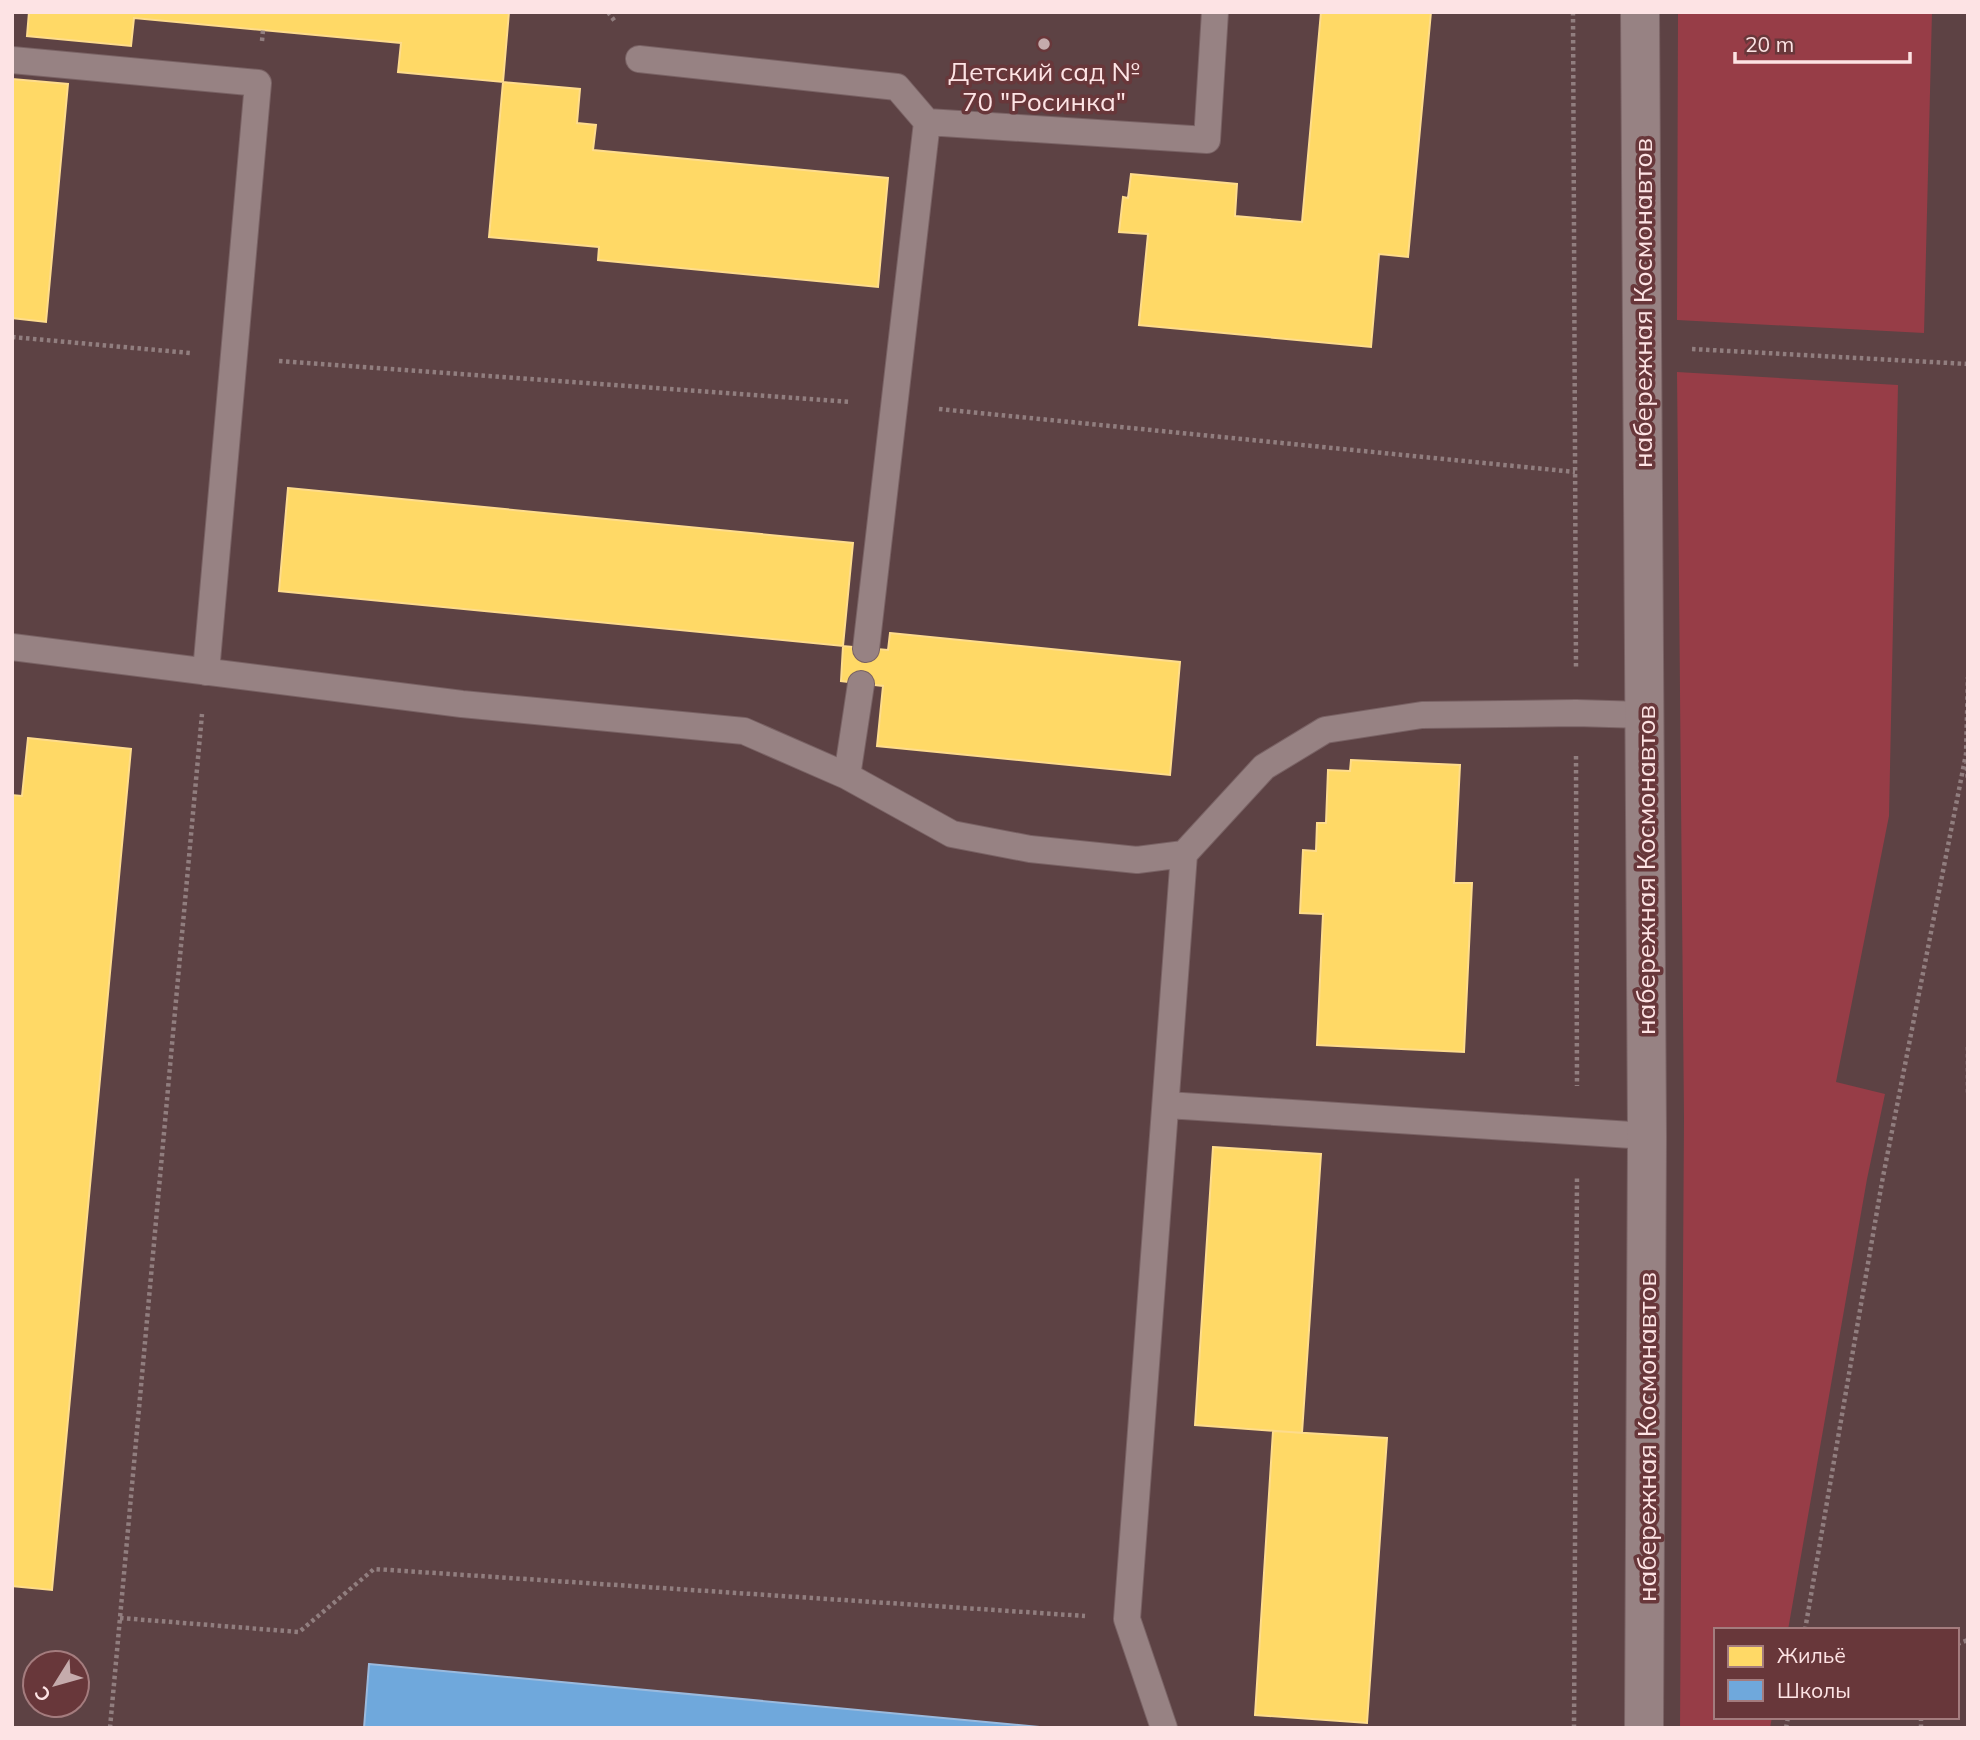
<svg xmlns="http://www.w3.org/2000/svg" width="1980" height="1740" font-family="Mulish,sans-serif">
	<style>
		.green { fill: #973d47 }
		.homes { fill: #ffd966; stroke: #fedc8c; stroke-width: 2 }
		.schools { fill: #6fa8dc; stroke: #9abade; stroke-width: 2 }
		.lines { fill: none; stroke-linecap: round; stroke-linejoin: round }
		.lane-casing { stroke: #796264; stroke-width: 28 }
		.street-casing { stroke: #796264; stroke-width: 40 }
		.path { stroke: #917e7f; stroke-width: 4.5; stroke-dasharray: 3.5 3.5; stroke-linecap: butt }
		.lane { stroke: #978283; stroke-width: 26 }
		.street { stroke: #978283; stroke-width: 38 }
		.poi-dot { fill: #c5abac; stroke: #68373a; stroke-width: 2.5 }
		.labels { text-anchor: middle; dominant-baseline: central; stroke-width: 7; stroke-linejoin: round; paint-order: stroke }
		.poi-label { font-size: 26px; fill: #fde3e4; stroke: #68373a }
		.street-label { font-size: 26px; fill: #fde3e4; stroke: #68373a }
	</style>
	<rect width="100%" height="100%" fill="#5d4244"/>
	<path class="green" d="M 1678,12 L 1932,12 L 1924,333 L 1677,320 Z
		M 1677,372 L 1898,385 L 1889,816 L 1836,1082 L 1885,1094 L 1867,1179 L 1788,1630 L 1716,1630 L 1716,1717 L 1772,1717 L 1770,1728 L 1680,1728 L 1684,1119 Z"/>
	<path class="homes" d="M 29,12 L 509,12 L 503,82 L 398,72 L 401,43 L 134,18 L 131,46 L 27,36 Z
		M 1321,12 L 1431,12 L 1408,257 L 1379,254 L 1371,347 L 1139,325 L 1148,234 L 1119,232 L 1123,197 L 1128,198 L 1131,174 L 1237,184 L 1235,216 L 1302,222 Z
		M 12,79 L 68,84 L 46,322 L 12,318 Z
		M 503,82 L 580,89 L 577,123 L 596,125 L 593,150 L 888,178 L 878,287 L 598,260 L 599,247 L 489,237 Z
		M 288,488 L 853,543 L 843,646 L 279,591 Z
		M 890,633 L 1180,662 L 1170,775 L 877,746 L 883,686 L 841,681 L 843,646 L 888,650 Z
		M 28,738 L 131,749 L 52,1590 L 12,1586 L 12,795 L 22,796 Z
		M 1351,760 L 1460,765 L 1454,883 L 1472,883 L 1464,1052 L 1317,1045 L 1323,914 L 1300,913 L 1303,850 L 1316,851 L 1317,823 L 1326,823 L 1328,770 L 1350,771 Z
		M 1213,1147 L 1321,1154 L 1302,1433 L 1195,1425 Z
		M 1273,1431 L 1387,1438 L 1367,1723 L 1255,1715 Z"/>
	<path class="schools" d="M 369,1664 L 1050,1728 L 364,1728 Z"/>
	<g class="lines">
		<defs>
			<path id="lane" d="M 639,59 L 897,87 L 927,122 L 1207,140 L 1215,12
				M 12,60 L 258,83 L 206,672
				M 12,647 L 462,704 L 744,731 L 847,776 L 952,834 L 1030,849 L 1137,860 L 1184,854 L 1264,767 L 1325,730 L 1422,715 L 1576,713 L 1643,715
				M 866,649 L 927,122
				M 847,776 L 861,684
				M 1167,1105 L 1647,1136
				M 1164,1728 L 1127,1619 L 1184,854"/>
			<path id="street" d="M 1640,12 L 1647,1136 L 1644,1728"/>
		</defs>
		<use href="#lane" class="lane-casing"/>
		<use href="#street" class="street-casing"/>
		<path class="path" d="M 608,12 L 616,23
			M 1573,12 L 1576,670
			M 262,41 L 263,30
			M 12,337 L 190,353
			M 1692,349 L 1968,364
			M 279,361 L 850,402
			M 939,409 L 1575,472
			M 1576,756 L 1577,1086
			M 1966,760 L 1968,780
			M 1968,1047 L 1968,1093
			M 120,1618 L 299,1632 L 374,1569 L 1085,1616
			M 1805,1630 L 1882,1182 L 1966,754 L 1968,677
			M 1957,1644 L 1968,1640
			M 110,1728 L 202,714
			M 1574,1728 L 1577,1176
			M 1786,1728 L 1788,1717
			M 1921,1728 L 1921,1717"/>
		<use href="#lane" class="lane"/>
		<use href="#street" class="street"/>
	</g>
	<circle class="poi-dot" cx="1044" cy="44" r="7"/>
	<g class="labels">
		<g class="poi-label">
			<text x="1044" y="71">Детский сад №<tspan x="1044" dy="30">70 "Росинка"</tspan></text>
		</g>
		<g class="street-label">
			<text transform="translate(1642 303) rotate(-90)">набережная Космонавтов</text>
			<text transform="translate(1645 870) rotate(-90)">набережная Космонавтов</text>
			<text transform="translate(1646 1437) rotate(-90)">набережная Космонавтов</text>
		</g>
	</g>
	<rect width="1980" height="1740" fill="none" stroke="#fde3e4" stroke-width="28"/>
	<rect x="1714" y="1628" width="245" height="91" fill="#68373a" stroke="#a47c7e" stroke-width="2"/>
	<rect x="1728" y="1646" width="35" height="21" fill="#ffd966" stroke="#a47c7e" stroke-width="2"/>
	<text x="1777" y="1663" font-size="21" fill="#fde3e4">Жильё</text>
	<rect x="1728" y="1680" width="35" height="21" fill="#6fa8dc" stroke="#a47c7e" stroke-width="2"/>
	<text x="1777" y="1698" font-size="21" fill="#fde3e4">Школы</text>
	<g transform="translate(56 1684) rotate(233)"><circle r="33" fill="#68373a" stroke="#a47c7e" stroke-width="2"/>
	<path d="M0-5L12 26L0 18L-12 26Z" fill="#c5abac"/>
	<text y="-10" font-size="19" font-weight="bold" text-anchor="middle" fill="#fde3e4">С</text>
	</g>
	<path d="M1735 52v10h175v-10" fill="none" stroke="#fde3e4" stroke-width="3.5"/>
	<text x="1745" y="52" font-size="21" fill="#fde3e4" stroke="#68373a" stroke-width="5" paint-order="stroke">20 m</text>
</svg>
